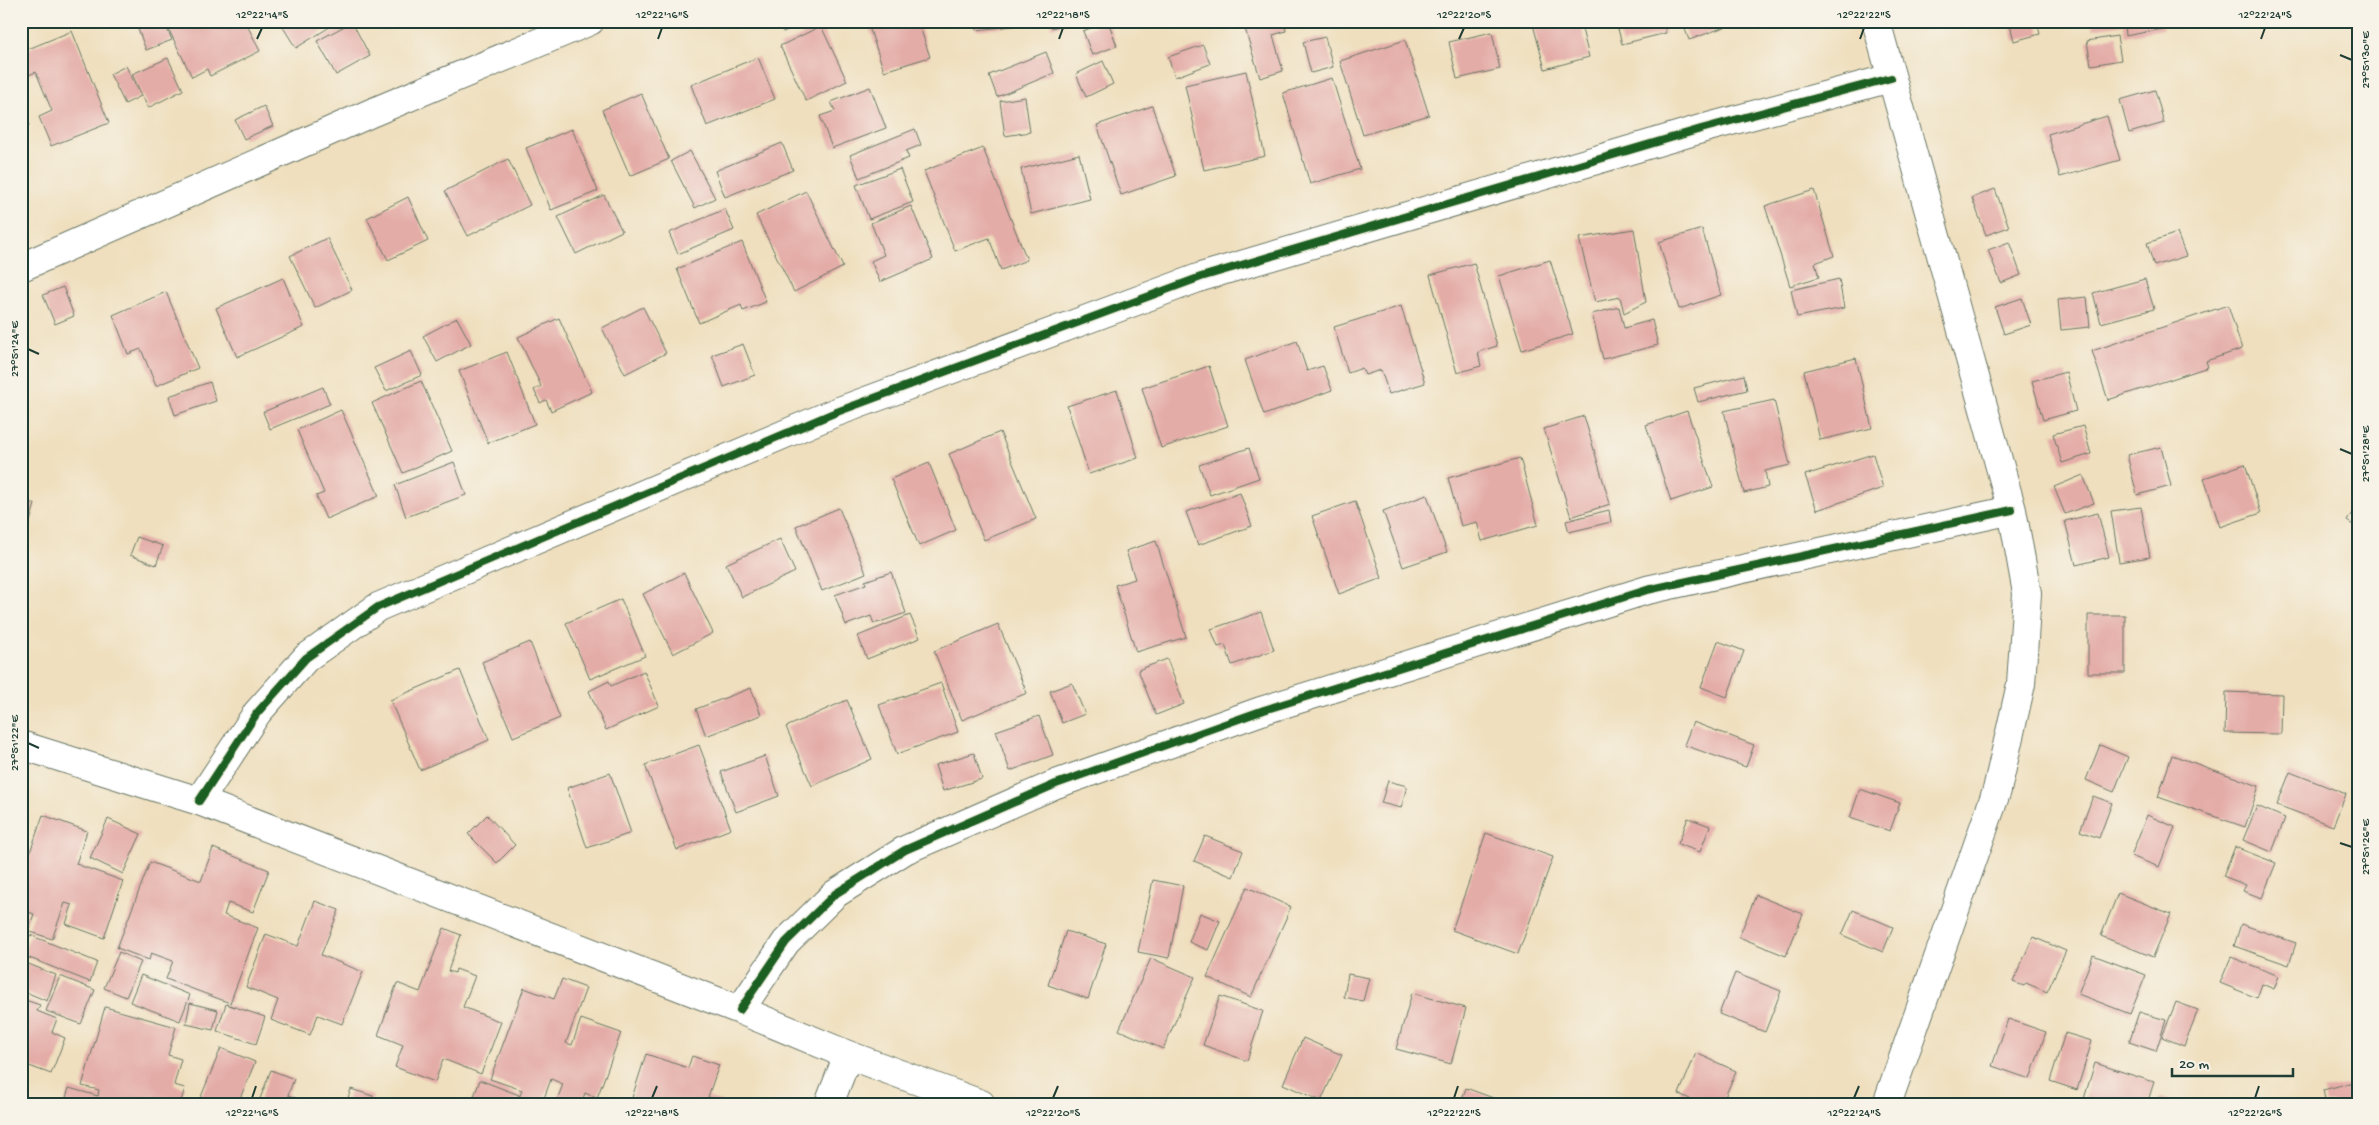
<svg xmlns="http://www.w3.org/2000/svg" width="2379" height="1125" font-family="'Gochi Hand',sans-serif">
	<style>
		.building { fill: #e4aca7 }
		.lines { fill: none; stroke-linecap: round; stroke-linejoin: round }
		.street-casing { stroke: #687664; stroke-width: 30 }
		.street { stroke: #fff; stroke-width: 28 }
		.cycleway-casing { stroke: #f7f3e8; stroke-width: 11 }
		.cycleway { stroke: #1b5e20; stroke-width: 8 }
		.ticks { fill: none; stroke: #1f3d34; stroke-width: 2 }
		.neatline { fill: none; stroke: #1f3d34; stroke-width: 2 }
		.ticks-label { font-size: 12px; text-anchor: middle; fill: #1f3d34 }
	</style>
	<rect width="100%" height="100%" fill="#f7f3e8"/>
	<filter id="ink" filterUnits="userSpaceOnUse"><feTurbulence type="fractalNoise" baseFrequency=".02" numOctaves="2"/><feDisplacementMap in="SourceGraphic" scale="10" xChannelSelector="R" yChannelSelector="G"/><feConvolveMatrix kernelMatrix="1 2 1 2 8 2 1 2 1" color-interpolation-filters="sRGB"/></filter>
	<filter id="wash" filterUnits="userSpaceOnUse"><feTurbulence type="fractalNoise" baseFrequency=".0096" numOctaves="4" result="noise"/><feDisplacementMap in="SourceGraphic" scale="20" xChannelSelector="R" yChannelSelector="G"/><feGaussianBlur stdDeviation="1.12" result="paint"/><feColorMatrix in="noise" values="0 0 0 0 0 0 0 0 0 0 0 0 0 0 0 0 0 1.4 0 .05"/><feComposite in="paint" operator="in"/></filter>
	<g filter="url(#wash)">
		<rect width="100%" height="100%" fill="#efdfbe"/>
		<g id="blocks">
			<path class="building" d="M 135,21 L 164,21 L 172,40 L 146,50 Z
				M 177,21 L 245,21 L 260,51 L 210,76 L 207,69 L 192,77 L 167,26 Z
				M 279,21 L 331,21 L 333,25 L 296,48 Z
				M 779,21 L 809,21 L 783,32 Z
				M 867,21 L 918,21 L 930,57 L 884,71 Z
				M 975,21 L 1021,21 L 1022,25 L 976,30 Z
				M 1049,21 L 1071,21 L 1071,22 L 1052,28 Z
				M 1108,21 L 1117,46 L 1092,55 L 1083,31 Z
				M 1247,21 L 1284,21 L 1286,31 L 1273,35 L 1283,71 L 1260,78 L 1243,22 Z
				M 1532,21 L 1580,21 L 1589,57 L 1545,69 Z
				M 1616,21 L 1663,21 L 1666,33 L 1622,44 Z
				M 1682,21 L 1741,21 L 1689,40 Z
				M 2009,21 L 2037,21 L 2040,34 L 2014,41 Z
				M 2092,21 L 2162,21 L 2163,29 L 2125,36 L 2124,24 L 2093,29 Z
				M 352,22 L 370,56 L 336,75 L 317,41 Z
				M 821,26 L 847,81 L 806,101 L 780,46 Z
				M 72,31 L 109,123 L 51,146 L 39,117 L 52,111 L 36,72 L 21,78 L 21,52 Z
				M 1492,32 L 1500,69 L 1457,79 L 1449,42 Z
				M 2117,36 L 2121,60 L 2091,65 L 2087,41 Z
				M 1325,37 L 1333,67 L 1311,73 L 1303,42 Z
				M 1405,40 L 1429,115 L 1363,135 L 1340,61 Z
				M 1203,45 L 1210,64 L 1175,77 L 1168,57 Z
				M 1046,52 L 1054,73 L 997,97 L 989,75 Z
				M 758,57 L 775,99 L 707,126 L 691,85 Z
				M 168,58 L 183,90 L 148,108 L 132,74 Z
				M 1103,61 L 1113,84 L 1086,97 L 1076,74 Z
				M 126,66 L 141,96 L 125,104 L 110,74 Z
				M 1246,71 L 1265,156 L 1204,170 L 1185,85 Z
				M 1332,78 L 1360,169 L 1310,184 L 1283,93 Z
				M 870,87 L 886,128 L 832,148 L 820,116 L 835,111 L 831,102 Z
				M 2155,90 L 2164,123 L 2129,133 L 2120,100 Z
				M 641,93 L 669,159 L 630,176 L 602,110 Z
				M 1025,97 L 1030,132 L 1005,136 L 1000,101 Z
				M 21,103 L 29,125 L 21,128 Z
				M 264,106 L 273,126 L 244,139 L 235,120 Z
				M 1152,106 L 1176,176 L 1121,195 L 1097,125 Z
				M 2107,116 L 2120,160 L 2060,177 L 2048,134 Z
				M 572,129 L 598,191 L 551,210 L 526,148 Z
				M 915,129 L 921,145 L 906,151 L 909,158 L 859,178 L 850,155 Z
				M 782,143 L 793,170 L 725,197 L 715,171 Z
				M 983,148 L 1027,260 L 1001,270 L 989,238 L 955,251 L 924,171 Z
				M 690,151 L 715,198 L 695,208 L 671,161 Z
				M 1079,154 L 1090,199 L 1031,214 L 1021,169 Z
				M 508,159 L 530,205 L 468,236 L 445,191 Z
				M 900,169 L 913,202 L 869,219 L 856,185 Z
				M 1995,189 L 2009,227 L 1986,235 L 1972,198 Z
				M 1814,190 L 1834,256 L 1815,263 L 1819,277 L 1790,286 L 1765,206 Z
				M 806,191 L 843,267 L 794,292 L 756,215 Z
				M 604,195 L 622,231 L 576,254 L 558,217 Z
				M 408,197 L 428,241 L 388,260 L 367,218 Z
				M 911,206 L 933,259 L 880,282 L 871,261 L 884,255 L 871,223 Z
				M 725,209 L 734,230 L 678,254 L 669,233 Z
				M 1634,229 L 1646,302 L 1624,313 L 1620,297 L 1595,302 L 1579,238 Z
				M 1702,229 L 1721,295 L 1679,309 L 1659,242 Z
				M 2177,233 L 2186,256 L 2154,266 L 2147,243 Z
				M 327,238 L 352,290 L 315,308 L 290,256 Z
				M 742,242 L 766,302 L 743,311 L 741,305 L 699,323 L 677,269 Z
				M 2009,242 L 2021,275 L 2001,283 L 1988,250 Z
				M 1550,260 L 1573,334 L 1522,350 L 1499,276 Z
				M 1474,263 L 1497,346 L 1478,352 L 1481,366 L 1457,373 L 1430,275 Z
				M 283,278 L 304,327 L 237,357 L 216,308 Z
				M 1839,279 L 1844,308 L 1797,317 L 1791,290 Z
				M 2145,279 L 2154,309 L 2101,323 L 2093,293 Z
				M 63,287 L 74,316 L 55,324 L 43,295 Z
				M 166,292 L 198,368 L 156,386 L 141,349 L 128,354 L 113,315 Z
				M 2087,297 L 2090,327 L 2061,330 L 2058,300 Z
				M 2022,298 L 2031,325 L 2004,334 L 1995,307 Z
				M 2228,305 L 2242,349 L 2206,361 L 2208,367 L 2108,400 L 2092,351 Z
				M 1401,306 L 1425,383 L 1389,394 L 1381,370 L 1365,375 L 1362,368 L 1348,373 L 1334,327 Z
				M 643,307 L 666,353 L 625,374 L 602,328 Z
				M 1619,307 L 1624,328 L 1652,320 L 1658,345 L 1603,359 L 1592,314 Z
				M 457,318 L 471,344 L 437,362 L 423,336 Z
				M 559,318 L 592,392 L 551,411 L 546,400 L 540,403 L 534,390 L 541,386 L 518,337 Z
				M 1297,341 L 1307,371 L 1323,366 L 1332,390 L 1264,415 L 1245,360 Z
				M 743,344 L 755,375 L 724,387 L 712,355 Z
				M 411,351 L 422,375 L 386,391 L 374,368 Z
				M 507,352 L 535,424 L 488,443 L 459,371 Z
				M 1856,358 L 1872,428 L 1820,440 L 1804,371 Z
				M 1209,366 L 1228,426 L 1161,448 L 1142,388 Z
				M 2066,372 L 2076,411 L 2043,420 L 2032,381 Z
				M 1744,375 L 1747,390 L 1698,402 L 1694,388 Z
				M 421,381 L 452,451 L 403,473 L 372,403 Z
				M 210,382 L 216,401 L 175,415 L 169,396 Z
				M 323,387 L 330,404 L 270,429 L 263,412 Z
				M 1117,390 L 1138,458 L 1089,474 L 1067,406 Z
				M 1774,400 L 1790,465 L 1765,471 L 1768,487 L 1744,493 L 1724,411 Z
				M 341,410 L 379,496 L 326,519 L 316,496 L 324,493 L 297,430 Z
				M 1687,411 L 1713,487 L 1671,501 L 1646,425 Z
				M 1584,416 L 1610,504 L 1571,517 L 1544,429 Z
				M 2083,426 L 2091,454 L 2062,463 L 2053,434 Z
				M 1000,432 L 1036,519 L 984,540 L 949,454 Z
				M 2161,447 L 2171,486 L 2137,495 L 2127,455 Z
				M 1249,448 L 1259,478 L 1210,495 L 1199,465 Z
				M 1873,454 L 1883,488 L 1817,510 L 1805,475 Z
				M 1520,458 L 1538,525 L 1482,541 L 1477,522 L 1461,526 L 1448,478 Z
				M 454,462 L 466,495 L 406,517 L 395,485 Z
				M 929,463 L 956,530 L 919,546 L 891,479 Z
				M 2245,464 L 2261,513 L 2220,527 L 2204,478 Z
				M 2083,475 L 2094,503 L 2065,514 L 2054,487 Z
				M 1240,493 L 1252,526 L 1198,545 L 1186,512 Z
				M 1427,495 L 1447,552 L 1403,567 L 1383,511 Z
				M 21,500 L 35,504 L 22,550 L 21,550 Z
				M 1355,501 L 1382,578 L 1339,594 L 1312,516 Z
				M 2358,503 L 2358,528 L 2347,521 Z
				M 2141,507 L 2150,557 L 2119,562 L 2111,511 Z
				M 839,508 L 866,573 L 822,591 L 796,526 Z
				M 1609,510 L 1611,522 L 1569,532 L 1566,521 Z
				M 2098,513 L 2109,557 L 2076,565 L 2065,521 Z
				M 137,537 L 163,546 L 156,565 L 130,555 Z
				M 780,539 L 795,572 L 742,597 L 726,564 Z
				M 1156,541 L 1186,637 L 1136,652 L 1115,585 L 1135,579 L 1126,551 Z
				M 891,572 L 906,613 L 874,624 L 871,616 L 846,625 L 835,595 L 866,584 L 865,581 Z
				M 684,573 L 713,633 L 673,654 L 643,594 Z
				M 621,599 L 645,656 L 590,679 L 566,623 Z
				M 1261,612 L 1274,650 L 1232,665 L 1225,645 L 1218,647 L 1211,629 Z
				M 910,615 L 920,638 L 867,659 L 858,636 Z
				M 2088,615 L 2125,615 L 2125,673 L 2088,673 Z
				M 998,624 L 1027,693 L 962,720 L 934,651 Z
				M 1718,641 L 1744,651 L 1727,697 L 1701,687 Z
				M 530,642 L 560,718 L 513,737 L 482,662 Z
				M 1167,659 L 1184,704 L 1156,715 L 1138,670 Z
				M 460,670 L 489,740 L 420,770 L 390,700 Z
				M 644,671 L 659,706 L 606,730 L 589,691 L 609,681 L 611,686 Z
				M 941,683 L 958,732 L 897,754 L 879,705 Z
				M 1072,683 L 1085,714 L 1062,723 L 1050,691 Z
				M 751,688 L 761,715 L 706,736 L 696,709 Z
				M 2226,692 L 2282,694 L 2281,734 L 2225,733 Z
				M 847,700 L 872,759 L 812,786 L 786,727 Z
				M 1039,716 L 1053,755 L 1010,771 L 996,731 Z
				M 1693,722 L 1754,745 L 1746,767 L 1684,745 Z
				M 699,745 L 731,829 L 677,850 L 645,765 Z
				M 2100,745 L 2128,757 L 2114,792 L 2086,780 Z
				M 974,753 L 982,779 L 943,791 L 935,765 Z
				M 2172,755 L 2259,786 L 2245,827 L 2158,797 Z
				M 765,756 L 779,796 L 736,812 L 721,772 Z
				M 2290,772 L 2346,794 L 2333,826 L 2277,805 Z
				M 610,773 L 631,833 L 587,848 L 567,788 Z
				M 1388,781 L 1407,786 L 1401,808 L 1381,803 Z
				M 1860,789 L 1900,803 L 1890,831 L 1850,818 Z
				M 2093,796 L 2112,803 L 2099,838 L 2080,831 Z
				M 2257,806 L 2285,818 L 2272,852 L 2243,840 Z
				M 43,815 L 87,831 L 76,864 L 123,881 L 104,938 L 66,924 L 72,905 L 65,903 L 52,939 L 28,931 L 34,914 L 21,909 L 21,878 Z
				M 487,815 L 515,845 L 497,863 L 468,834 Z
				M 2147,815 L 2175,827 L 2159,867 L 2131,856 Z
				M 1688,818 L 1710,826 L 1700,852 L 1678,844 Z
				M 108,819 L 141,834 L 123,874 L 90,858 Z
				M 1486,833 L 1553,857 L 1518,954 L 1452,930 Z
				M 1205,836 L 1243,851 L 1233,877 L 1194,861 Z
				M 2235,847 L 2276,863 L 2262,898 L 2243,891 L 2246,885 L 2223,876 Z
				M 213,848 L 269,870 L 253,912 L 228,903 L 224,915 L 258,928 L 230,1003 L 166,979 L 173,961 L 151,953 L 149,960 L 117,948 L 150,862 L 201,881 Z
				M 1153,880 L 1183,886 L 1169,958 L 1138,952 Z
				M 1247,887 L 1291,907 L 1251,997 L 1207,977 Z
				M 2118,893 L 2171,914 L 2153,957 L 2101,936 Z
				M 1756,895 L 1803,914 L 1786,956 L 1739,937 Z
				M 315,901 L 339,910 L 321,955 L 363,972 L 342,1024 L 318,1015 L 310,1035 L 271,1020 L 278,1000 L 246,987 L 266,934 L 298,946 Z
				M 1853,910 L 1893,927 L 1883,952 L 1842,935 Z
				M 21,912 L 29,915 L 21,935 Z
				M 1200,913 L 1220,921 L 1208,950 L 1189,942 Z
				M 2241,924 L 2296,943 L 2289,965 L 2234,946 Z
				M 444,928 L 461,935 L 448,971 L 455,973 L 456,969 L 475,976 L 463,1007 L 501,1022 L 481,1074 L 443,1059 L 435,1082 L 395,1067 L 403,1045 L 378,1035 L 397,983 L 420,992 Z
				M 1066,931 L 1106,944 L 1088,999 L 1048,985 Z
				M 30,935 L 97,962 L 90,982 L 22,955 Z
				M 2033,937 L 2066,951 L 2047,992 L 2026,983 L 2024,986 L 2013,982 Z
				M 119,952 L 141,962 L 126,997 L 104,988 Z
				M 2093,955 L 2146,975 L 2130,1014 L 2078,994 Z
				M 2231,957 L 2279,976 L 2274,989 L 2262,984 L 2257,998 L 2220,983 Z
				M 1151,958 L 1195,977 L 1163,1049 L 1119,1030 Z
				M 21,961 L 56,975 L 47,1001 L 21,990 Z
				M 1735,973 L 1781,991 L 1765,1032 L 1719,1014 Z
				M 1348,974 L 1369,978 L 1363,1001 L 1344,997 Z
				M 141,975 L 190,995 L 180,1021 L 130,1002 Z
				M 60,976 L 95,990 L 81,1024 L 46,1011 Z
				M 562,979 L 586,988 L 566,1043 L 572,1045 L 581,1019 L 621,1033 L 597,1098 L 585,1093 L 581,1104 L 556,1103 L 563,1084 L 551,1079 L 542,1104 L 517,1104 L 522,1090 L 490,1079 L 524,988 L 554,999 Z
				M 21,993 L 27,995 L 25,1000 L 40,1005 L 37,1011 L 57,1019 L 52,1032 L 65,1038 L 51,1074 L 21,1063 Z
				M 1412,993 L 1466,1008 L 1451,1064 L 1396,1049 Z
				M 1220,996 L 1263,1011 L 1247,1061 L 1203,1045 Z
				M 2176,1002 L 2198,1010 L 2184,1046 L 2162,1037 Z
				M 190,1003 L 218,1010 L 213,1030 L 186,1024 Z
				M 226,1004 L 265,1017 L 256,1044 L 217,1031 Z
				M 105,1007 L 176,1027 L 168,1055 L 181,1059 L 174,1085 L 185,1088 L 180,1104 L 64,1104 L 69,1088 L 98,1096 L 99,1090 L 82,1086 Z
				M 2139,1012 L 2166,1020 L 2156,1051 L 2129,1042 Z
				M 2008,1019 L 2046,1032 L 2030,1079 L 1992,1066 Z
				M 2065,1033 L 2092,1041 L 2077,1090 L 2050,1081 Z
				M 1303,1038 L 1342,1055 L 1321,1101 L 1283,1084 Z
				M 221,1048 L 255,1062 L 239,1101 L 246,1104 L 198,1104 Z
				M 1696,1053 L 1736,1071 L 1722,1104 L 1701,1104 L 1679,1094 Z
				M 646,1054 L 688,1068 L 692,1056 L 719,1065 L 708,1097 L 727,1104 L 630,1104 Z
				M 2095,1063 L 2154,1082 L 2147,1104 L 2089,1104 L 2083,1102 Z
				M 271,1070 L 294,1079 L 288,1095 L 308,1104 L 258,1104 Z
				M 480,1080 L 519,1095 L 515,1104 L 471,1104 Z
				M 2358,1081 L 2358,1104 L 2326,1104 L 2323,1090 Z
				M 1466,1088 L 1504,1102 L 1503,1104 L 1460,1104 Z
				M 351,1089 L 373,1096 L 371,1104 L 346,1104 Z
				M 2160,1097 L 2178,1104 L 2157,1104 Z"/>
		</g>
	</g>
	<g filter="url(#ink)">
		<use href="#blocks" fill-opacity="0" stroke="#687664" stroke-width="1"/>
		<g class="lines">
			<defs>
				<path id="street" d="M 1876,21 L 2012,510 L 2027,593 L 2021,684 L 1997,790 L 1887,1104
					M 24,266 L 371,113 L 590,21
					M 21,745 L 199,801 L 740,1010 L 848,1055 L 981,1104
					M 199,801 L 257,713 L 306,658 L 378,607 L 834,413 L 1201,277 L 1701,129 L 1891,78
					M 740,1010 L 786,942 L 835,894 L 905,850 L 1056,784 L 1264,710 L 1647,590 L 2012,510
					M 829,1104 L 848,1055"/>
			</defs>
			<use href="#street" class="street-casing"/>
			<use href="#street" class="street"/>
			<defs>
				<path id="cycleway" d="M 199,801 L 257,713 L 306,658 L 378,607 L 834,413 L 1201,277 L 1701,129 L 1891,78
					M 740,1010 L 786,942 L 835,894 L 905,850 L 1056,784 L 1264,710 L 1647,590 L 2012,510"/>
			</defs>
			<use href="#cycleway" class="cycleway-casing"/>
			<use href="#cycleway" class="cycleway"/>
		</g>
	</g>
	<path class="ticks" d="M 257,39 L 262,28M 658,39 L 662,28M 1059,39 L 1063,28M 1459,39 L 1464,28M 1860,39 L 1864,28M 2261,39 L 2265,28M 2340,55 L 2352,60M 28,349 L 39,354M 2340,449 L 2352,454M 28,743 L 39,748M 2340,843 L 2352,847M 252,1098 L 256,1086M 652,1098 L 657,1086M 1053,1098 L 1058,1086M 1454,1098 L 1458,1086M 1854,1098 L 1859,1086M 2255,1098 L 2259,1086"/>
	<rect width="2379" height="1125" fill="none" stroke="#f7f3e8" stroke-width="55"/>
	<path d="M2172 1068v8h121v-8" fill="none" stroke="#1f3d34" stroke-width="2.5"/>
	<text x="2179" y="1068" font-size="15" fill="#1f3d34" stroke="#f7f3e8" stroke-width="4" paint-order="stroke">20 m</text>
	<rect x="28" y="28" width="2324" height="1070" class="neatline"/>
	<g class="ticks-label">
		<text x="262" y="18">12°22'14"S</text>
		<text x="662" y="18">12°22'16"S</text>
		<text x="1063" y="18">12°22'18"S</text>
		<text x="1464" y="18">12°22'20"S</text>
		<text x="1864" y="18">12°22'22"S</text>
		<text x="2265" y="18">12°22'24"S</text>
		<text transform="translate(2365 60) rotate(-90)" y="4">27°51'30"E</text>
		<text transform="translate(14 349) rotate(-90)" y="4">27°51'24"E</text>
		<text transform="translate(2365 454) rotate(-90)" y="4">27°51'28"E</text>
		<text transform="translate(14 743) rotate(-90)" y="4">27°51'22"E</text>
		<text transform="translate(2365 847) rotate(-90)" y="4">27°51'26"E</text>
		<text x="252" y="1116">12°22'16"S</text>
		<text x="652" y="1116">12°22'18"S</text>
		<text x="1053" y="1116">12°22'20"S</text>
		<text x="1454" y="1116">12°22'22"S</text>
		<text x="1854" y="1116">12°22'24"S</text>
		<text x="2255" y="1116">12°22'26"S</text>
	</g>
</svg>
